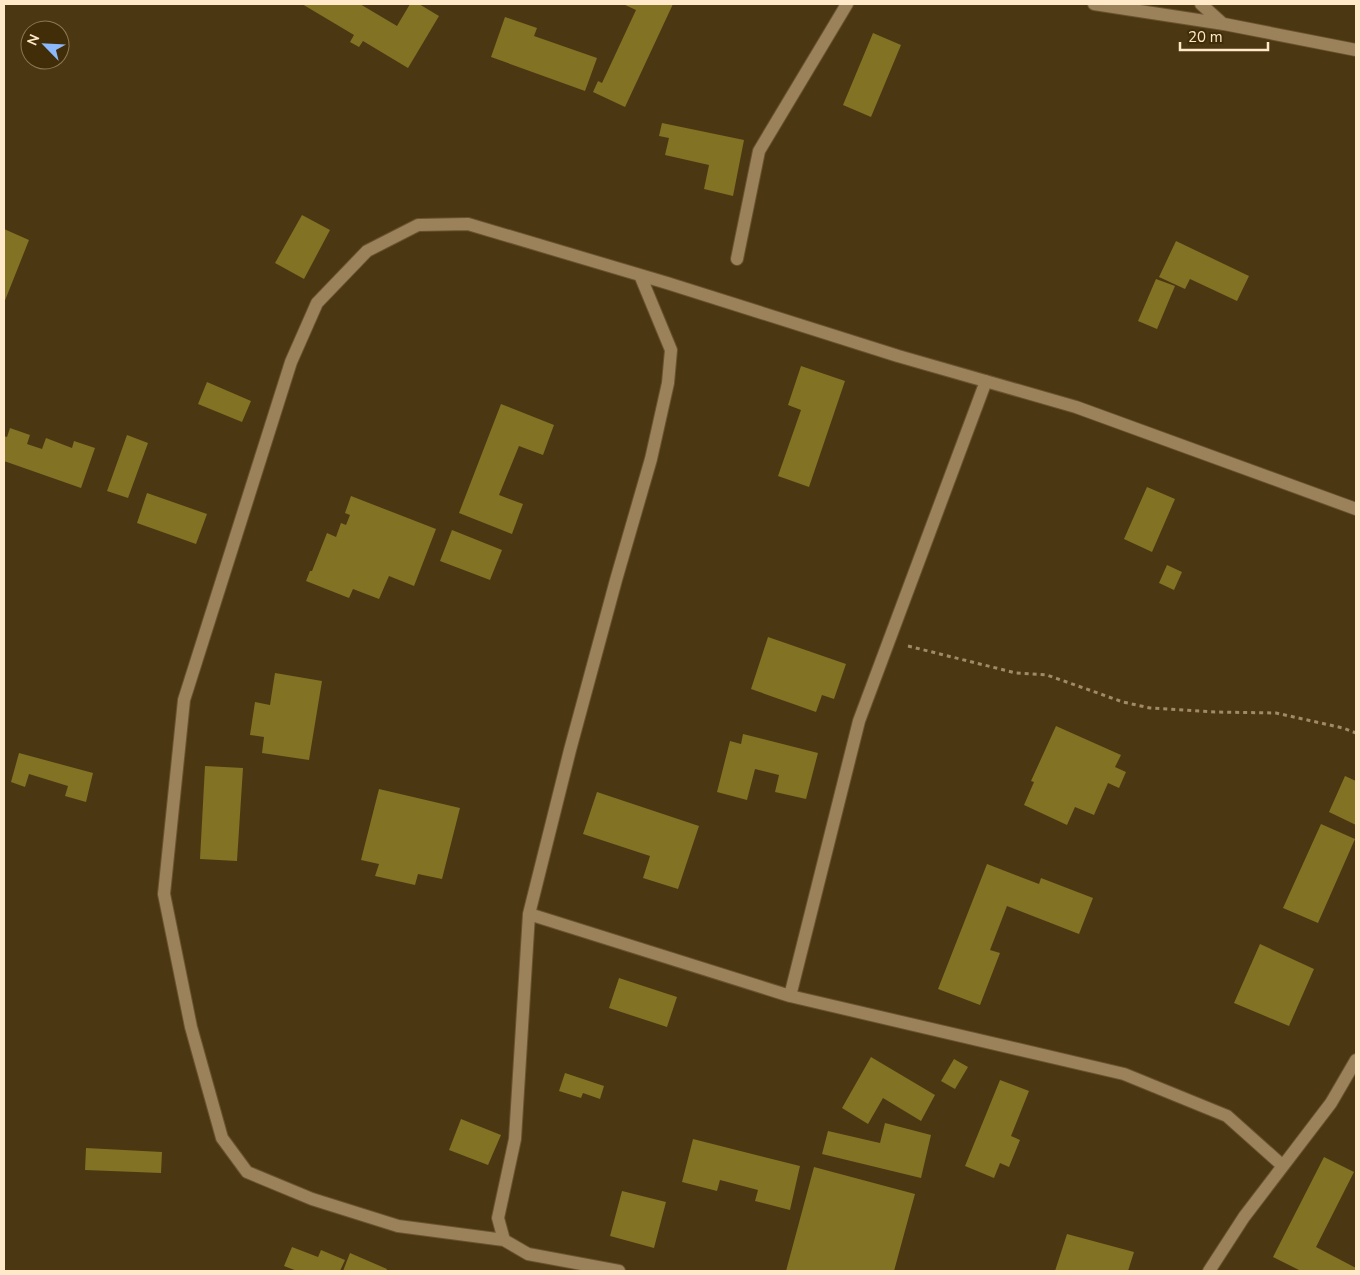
<svg xmlns="http://www.w3.org/2000/svg" width="1360" height="1275" font-family="'Nunito Sans',sans-serif">
	<style>
		.building { fill: #817224 }
		.lines { fill: none; stroke-linecap: round; stroke-linejoin: round }
		.minor-casing { stroke: #695330; stroke-width: 14 }
		.path { stroke: #a08a67; stroke-width: 3; stroke-dasharray: 4 4; stroke-linecap: butt }
		.minor { stroke: #9b825b; stroke-width: 12 }
	</style>
	<rect width="100%" height="100%" fill="#4c3713"/>
	<path class="building" d="M 302,4 L 360,4 L 397,26 L 410,4 L 419,4 L 439,16 L 408,68 L 363,41 L 359,47 L 350,42 L 354,35 Z
		M 623,4 L 673,4 L 625,107 L 593,92 L 598,81 L 602,83 L 636,10 Z
		M 505,17 L 537,28 L 534,36 L 597,58 L 585,91 L 491,57 Z
		M 873,33 L 901,45 L 871,117 L 843,105 Z
		M 662,123 L 744,140 L 733,196 L 704,189 L 709,165 L 665,155 L 669,138 L 659,136 Z
		M 302,215 L 330,230 L 304,279 L 275,263 Z
		M 4,229 L 29,240 L 4,303 Z
		M 1176,241 L 1249,276 L 1237,301 L 1190,279 L 1185,289 L 1159,277 Z
		M 1156,279 L 1175,286 L 1157,329 L 1138,321 Z
		M 801,366 L 845,381 L 809,487 L 778,476 L 801,410 L 788,405 Z
		M 207,382 L 251,401 L 242,422 L 198,404 Z
		M 501,404 L 554,425 L 543,455 L 519,446 L 499,495 L 523,504 L 512,534 L 459,513 Z
		M 10,428 L 30,435 L 27,444 L 42,449 L 46,438 L 72,448 L 74,441 L 95,448 L 81,488 L 4,461 L 4,436 L 7,437 Z
		M 127,435 L 148,443 L 128,498 L 107,491 Z
		M 1147,487 L 1175,499 L 1152,552 L 1124,539 Z
		M 147,493 L 207,514 L 196,544 L 137,523 Z
		M 351,496 L 436,529 L 414,586 L 389,576 L 379,599 L 353,589 L 349,598 L 306,581 L 310,571 L 312,571 L 327,533 L 336,537 L 341,523 L 346,525 L 350,515 L 345,513 Z
		M 452,530 L 502,550 L 490,580 L 440,561 Z
		M 1167,565 L 1182,572 L 1174,590 L 1159,583 Z
		M 768,637 L 846,664 L 834,699 L 822,695 L 816,712 L 751,689 Z
		M 275,673 L 322,681 L 309,760 L 262,753 L 264,737 L 250,735 L 255,702 L 270,705 Z
		M 1056,726 L 1121,755 L 1115,767 L 1126,772 L 1119,788 L 1108,783 L 1094,815 L 1075,807 L 1067,825 L 1024,805 L 1034,782 L 1031,781 Z
		M 743,734 L 818,753 L 806,799 L 775,792 L 779,775 L 755,769 L 747,800 L 717,792 L 730,741 L 741,744 Z
		M 19,753 L 93,773 L 86,802 L 65,796 L 68,786 L 29,774 L 25,787 L 11,782 Z
		M 205,766 L 243,768 L 237,861 L 200,859 Z
		M 1345,776 L 1356,781 L 1356,825 L 1329,812 Z
		M 379,789 L 460,808 L 442,879 L 418,874 L 415,885 L 375,876 L 379,864 L 361,860 Z
		M 597,792 L 699,826 L 678,889 L 643,878 L 650,856 L 583,834 Z
		M 1321,824 L 1355,839 L 1318,923 L 1283,908 Z
		M 987,864 L 1039,884 L 1041,878 L 1093,898 L 1079,934 L 1007,906 L 990,950 L 1000,953 L 980,1005 L 938,989 Z
		M 1260,944 L 1314,969 L 1289,1026 L 1234,1003 Z
		M 619,978 L 677,997 L 667,1027 L 609,1008 Z
		M 871,1057 L 935,1095 L 921,1121 L 883,1098 L 868,1124 L 842,1108 Z
		M 954,1059 L 968,1067 L 955,1089 L 941,1081 Z
		M 565,1073 L 604,1086 L 600,1099 L 583,1093 L 581,1098 L 559,1091 Z
		M 1000,1080 L 1029,1091 L 1011,1136 L 1020,1140 L 1009,1167 L 1000,1163 L 994,1178 L 965,1166 Z
		M 461,1119 L 501,1135 L 488,1165 L 449,1150 Z
		M 885,1123 L 931,1135 L 921,1178 L 822,1154 L 828,1131 L 880,1143 Z
		M 693,1139 L 800,1166 L 790,1210 L 755,1201 L 758,1190 L 720,1180 L 717,1191 L 682,1182 Z
		M 86,1148 L 162,1152 L 161,1173 L 85,1170 Z
		M 1324,1157 L 1354,1172 L 1316,1247 L 1356,1268 L 1356,1271 L 1301,1271 L 1273,1257 Z
		M 814,1167 L 915,1194 L 894,1271 L 786,1271 Z
		M 622,1191 L 666,1202 L 654,1248 L 610,1236 Z
		M 1067,1234 L 1134,1252 L 1128,1271 L 1055,1271 Z
		M 292,1247 L 318,1257 L 321,1250 L 345,1260 L 340,1271 L 297,1271 L 284,1266 Z
		M 350,1253 L 387,1269 L 386,1271 L 343,1271 Z"/>
	<g class="lines">
		<defs>
			<path id="minor" d="M 1094,4 L 1224,24 L 1356,50
				M 1201,4 L 1223,24
				M 737,259 L 759,151 L 847,4
				M 529,914 L 790,996 L 1124,1074 L 1227,1116 L 1283,1166
				M 790,996 L 859,721 L 986,381
				M 504,1240 L 498,1218 L 515,1139 L 529,914 L 570,750 L 616,580 L 651,459 L 668,383 L 671,350 L 640,275
				M 619,1271 L 528,1254 L 504,1240 L 398,1226 L 312,1199 L 247,1172 L 222,1138 L 191,1027 L 164,894 L 184,700 L 291,362 L 317,303 L 367,251 L 418,225 L 468,224 L 667,283 L 898,356 L 1076,407 L 1356,509
				M 1209,1271 L 1244,1217 L 1331,1103 L 1356,1060"/>
		</defs>
		<use href="#minor" class="minor-casing"/>
		<path class="path" d="M 908,646 L 1016,673 L 1047,675 L 1123,702 L 1150,708 L 1215,712 L 1276,713 L 1343,728 L 1356,733"/>
		<use href="#minor" class="minor"/>
	</g>
	<rect width="1360" height="1275" fill="none" stroke="#ffe9c8" stroke-width="10"/>
	<g transform="translate(45 45) rotate(294)"><circle r="24" fill="#412d07" stroke="#8d7854"/>
	<path d="M0-4L9 19L0 12L-9 19Z" fill="#8cb9fc"/>
	<text y="-8" font-size="14" font-weight="bold" text-anchor="middle" fill="#ffe9c8">N</text>
	</g>
	<path d="M1180 42v8h88v-8" fill="none" stroke="#ffe9c8" stroke-width="2.5"/>
	<text x="1188" y="42" font-size="15" fill="#ffe9c8" stroke="#412d07" stroke-width="4" paint-order="stroke">20 m</text>
</svg>
